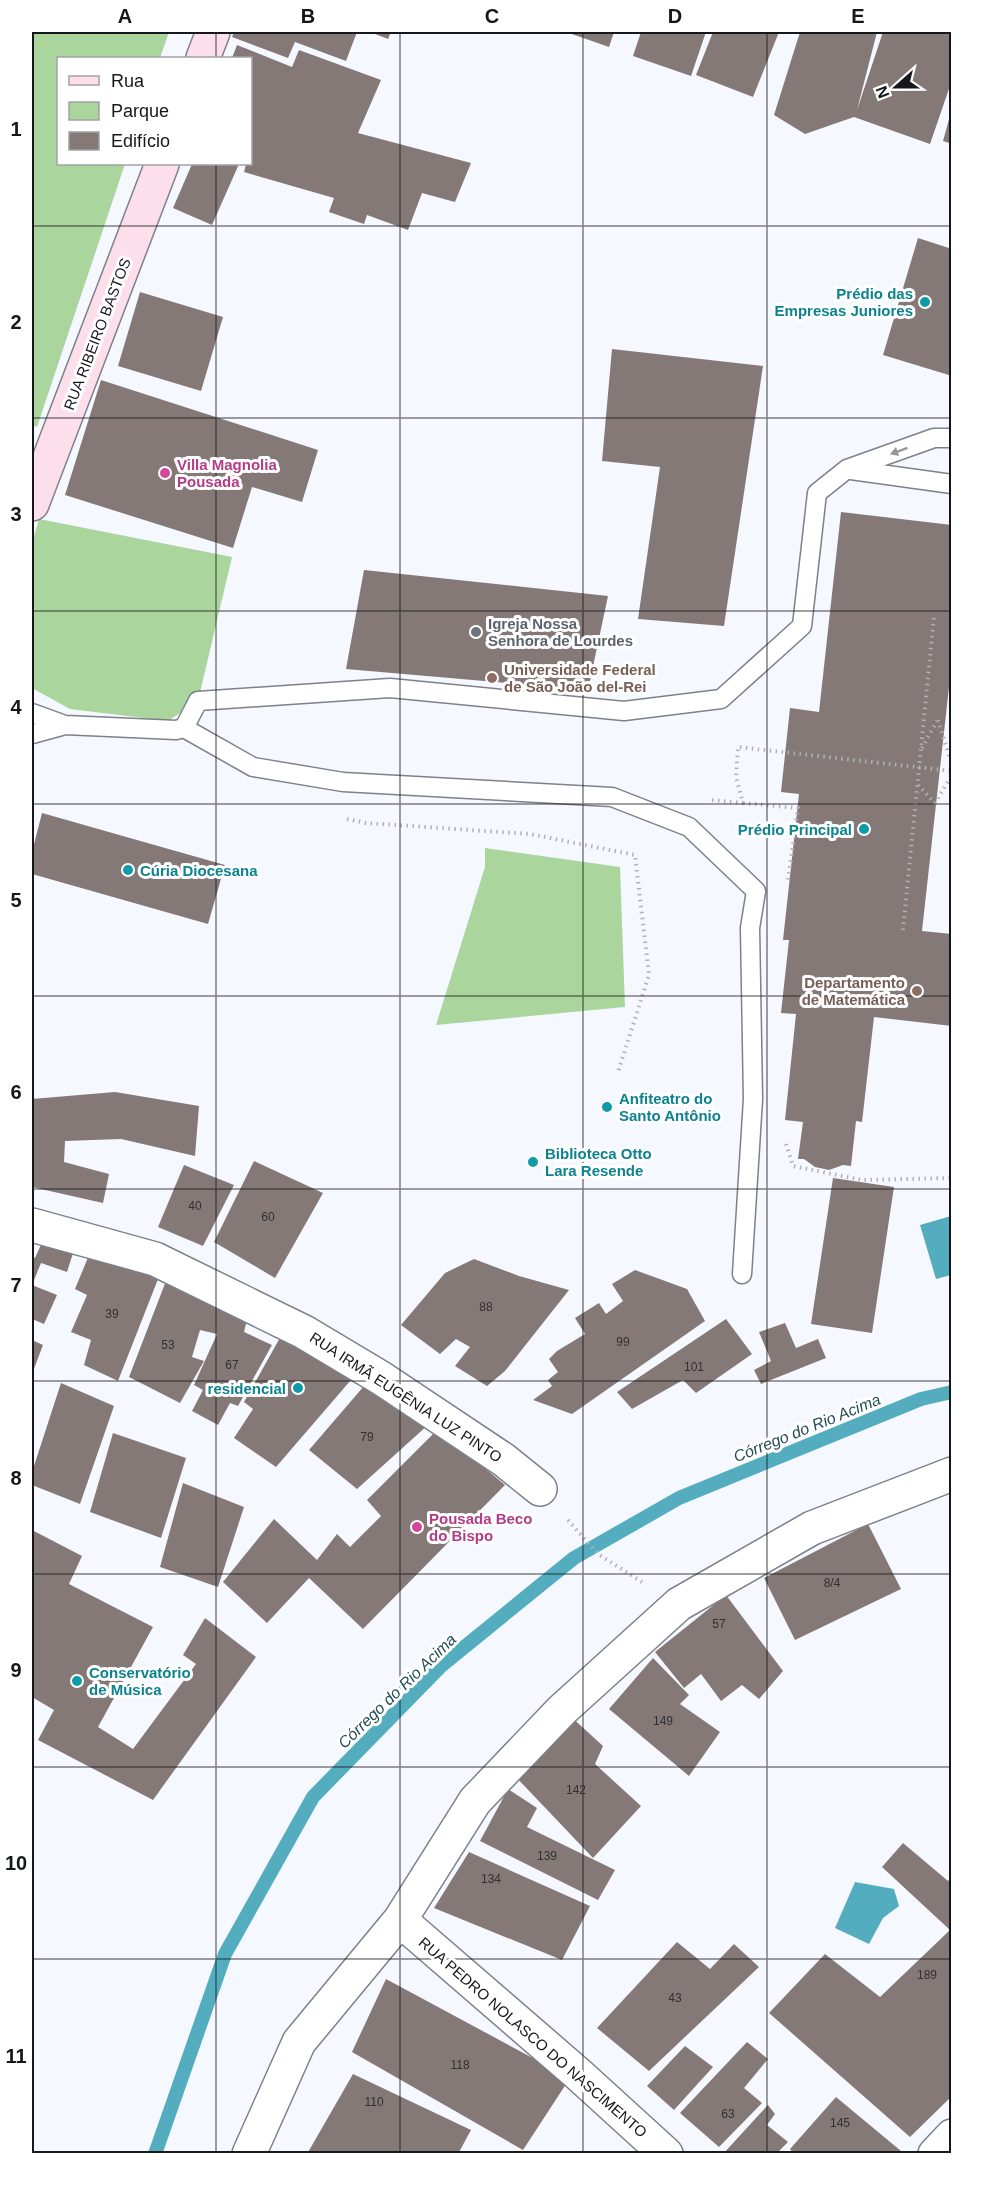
<svg xmlns="http://www.w3.org/2000/svg" width="983" height="2185" font-family="Helvetica,sans-serif">
	<style>
		.green { fill: #aad59d }
		.water { fill: #53adbf }
		.lines { fill: none; stroke-linecap: round; stroke-linejoin: round }
		.stream { stroke: #53adbf; stroke-width: 14 }
		.building { fill: #857978 }
		.lane-casing { stroke: #7c818a; stroke-width: 21 }
		.street-casing { stroke: #7c818a; stroke-width: 36 }
		.secondary-casing { stroke: #7c818a; stroke-width: 36 }
		.path { stroke: #afb1b7; stroke-width: 4; stroke-dasharray: 1.5 4.5; stroke-linecap: butt }
		.lane { stroke: #fff; stroke-width: 18 }
		.street { stroke: #fff; stroke-width: 33 }
		.secondary { stroke: #fcdfea; stroke-width: 33 }
		.oneway { fill: #969798 }
		.grid { fill: none; stroke: #15171a; stroke-width: 1.5; stroke-opacity: 0.55 }
		.culture-dot { fill: #0f9aa8; stroke: #fff; stroke-width: 2 }
		.hotel-dot { fill: #d1479c; stroke: #fff; stroke-width: 2 }
		.worship-dot { fill: #6b7280; stroke: #fff; stroke-width: 2 }
		.education-dot { fill: #8d6e63; stroke: #fff; stroke-width: 2 }
		.labels { text-anchor: middle; dominant-baseline: central; stroke-width: 6; stroke-linejoin: round; paint-order: stroke }
		.number-label { font-size: 12px; fill: #313032 }
		.culture-label { font-size: 15px; font-weight: bold; fill: #0d838f; stroke: #fff; text-anchor: start }
		.street-label { font-size: 15px; fill: #15171a; stroke: #fff }
		.hotel-label { font-size: 15px; font-weight: bold; fill: #b23c85; stroke: #fff; text-anchor: start }
		.worship-label { font-size: 15px; font-weight: bold; fill: #5b616d; stroke: #fff; text-anchor: start }
		.education-label { font-size: 15px; font-weight: bold; fill: #785e54; stroke: #fff; text-anchor: start }
		.water-label { font-size: 16px; font-style: italic; fill: #244d55; stroke: #fff }
		.neatline { fill: none; stroke: #15171a; stroke-width: 2 }
		.grid-label { font-size: 20px; text-anchor: middle; font-weight: bold; fill: #15171a }
	</style>
	<rect width="100%" height="100%" fill="#f6f8ff"/>
	<path class="green" d="M 32,32 L 169,32 L 160,58 L 58,58 L 58,164 L 125,164 L 37,427 L 32,425 Z
		M 39,519 L 232,557 L 198,701 L 168,721 L 70,709 L 32,688 L 32,543 Z
		M 485,848 L 620,867 L 625,1007 L 436,1025 L 485,867 Z"/>
	<path class="water" d="M 951,1216 L 951,1275 L 936,1279 L 920,1225 Z
		M 855,1882 L 894,1889 L 899,1906 L 883,1918 L 869,1944 L 835,1928 Z"/>
	<g class="lines">
		<path class="stream" d="M 155,2154 L 225,1954 L 313,1797 L 441,1666 L 574,1558 L 679,1498 L 921,1399 L 952,1392"/>
	</g>
	<path class="building" d="M 234,32 L 357,32 L 346,61 L 295,42 L 288,58 L 232,37 Z
		M 370,32 L 391,32 L 388,39 Z
		M 566,32 L 614,32 L 609,47 Z
		M 641,32 L 706,32 L 691,76 L 633,56 Z
		M 713,32 L 779,32 L 753,97 L 696,75 Z
		M 800,32 L 877,32 L 857,110 L 883,32 L 952,32 L 952,80 L 930,144 L 854,117 L 805,134 L 774,115 Z
		M 237,45 L 292,67 L 299,50 L 381,80 L 358,133 L 471,163 L 455,202 L 422,193 L 408,230 L 367,215 L 364,224 L 329,212 L 334,198 L 244,172 L 246,164 L 250,164 L 252,145 L 250,58 L 232,58 Z
		M 951,112 L 952,112 L 952,144 L 943,141 Z
		M 192,164 L 239,164 L 212,225 L 173,208 Z
		M 918,238 L 952,249 L 952,376 L 883,355 Z
		M 140,292 L 223,317 L 201,391 L 118,366 Z
		M 612,349 L 763,366 L 724,626 L 638,619 L 660,467 L 602,461 Z
		M 101,380 L 318,450 L 302,502 L 252,487 L 233,548 L 65,495 Z
		M 841,512 L 952,525 L 952,660 L 922,931 L 952,934 L 952,1026 L 874,1017 L 862,1122 L 856,1121 L 851,1166 L 843,1165 L 829,1170 L 815,1167 L 804,1159 L 798,1159 L 803,1122 L 785,1120 L 796,1014 L 781,1013 L 789,940 L 783,940 L 799,794 L 781,792 L 790,708 L 819,712 Z
		M 364,570 L 608,596 L 588,690 L 346,669 Z
		M 42,813 L 225,865 L 208,924 L 32,874 L 32,852 Z
		M 115,1092 L 199,1106 L 195,1156 L 121,1139 L 65,1141 L 64,1162 L 109,1174 L 103,1203 L 32,1187 L 32,1099 Z
		M 254,1161 L 323,1193 L 275,1278 L 214,1242 Z
		M 184,1165 L 234,1185 L 203,1246 L 158,1227 Z
		M 833,1178 L 894,1187 L 872,1333 L 811,1324 Z
		M 44,1238 L 75,1247 L 67,1272 L 41,1263 L 32,1285 L 32,1257 L 35,1258 Z
		M 94,1243 L 162,1269 L 118,1381 L 84,1365 L 91,1340 L 71,1332 L 87,1295 L 75,1289 Z
		M 474,1259 L 519,1276 L 569,1290 L 505,1371 L 487,1386 L 455,1366 L 470,1347 L 456,1339 L 440,1354 L 401,1325 L 445,1273 Z
		M 171,1268 L 249,1312 L 244,1332 L 272,1345 L 238,1406 L 230,1403 L 218,1425 L 192,1411 L 203,1390 L 194,1385 L 217,1334 L 200,1330 L 192,1357 L 204,1361 L 180,1403 L 129,1377 Z
		M 635,1270 L 687,1289 L 705,1321 L 572,1414 L 533,1400 L 552,1386 L 548,1380 L 558,1372 L 549,1359 L 557,1351 L 585,1334 L 575,1318 L 599,1303 L 606,1314 L 623,1301 L 612,1284 Z
		M 32,1285 L 57,1295 L 44,1324 L 32,1319 Z
		M 726,1319 L 752,1354 L 696,1393 L 683,1380 L 632,1409 L 617,1392 Z
		M 785,1323 L 796,1348 L 818,1339 L 826,1358 L 761,1384 L 754,1370 L 771,1361 L 759,1332 Z
		M 286,1327 L 357,1373 L 276,1467 L 234,1438 L 253,1409 L 244,1402 Z
		M 32,1340 L 43,1345 L 32,1374 Z
		M 61,1383 L 114,1406 L 80,1504 L 32,1485 L 32,1472 Z
		M 364,1386 L 429,1424 L 357,1489 L 309,1450 Z
		M 438,1429 L 505,1485 L 363,1629 L 309,1578 L 267,1623 L 223,1582 L 274,1519 L 317,1560 L 337,1534 L 350,1547 L 381,1516 L 367,1500 Z
		M 113,1433 L 186,1458 L 161,1538 L 90,1512 Z
		M 183,1483 L 244,1507 L 218,1587 L 160,1567 Z
		M 868,1524 L 901,1589 L 795,1640 L 764,1578 Z
		M 32,1530 L 82,1556 L 69,1584 L 153,1627 L 98,1727 L 133,1749 L 196,1664 L 183,1655 L 205,1618 L 256,1657 L 153,1800 L 38,1740 L 54,1710 L 32,1697 Z
		M 726,1595 L 783,1671 L 759,1699 L 742,1685 L 721,1701 L 701,1674 L 684,1688 L 655,1652 Z
		M 653,1658 L 689,1695 L 680,1704 L 720,1732 L 689,1776 L 609,1709 Z
		M 567,1713 L 603,1746 L 595,1764 L 641,1806 L 593,1858 L 513,1774 Z
		M 508,1789 L 537,1808 L 527,1827 L 615,1870 L 598,1900 L 480,1841 Z
		M 903,1843 L 948,1881 L 952,1875 L 952,2096 L 910,2137 L 769,2013 L 825,1954 L 880,1997 L 950,1930 L 882,1867 Z
		M 469,1852 L 590,1906 L 562,1960 L 434,1908 Z
		M 677,1942 L 710,1969 L 734,1944 L 759,1967 L 649,2071 L 597,2028 Z
		M 386,1979 L 570,2078 L 523,2150 L 352,2052 Z
		M 747,2042 L 768,2059 L 744,2088 L 762,2103 L 719,2147 L 680,2113 Z
		M 685,2046 L 713,2067 L 674,2110 L 647,2086 Z
		M 353,2074 L 471,2130 L 458,2154 L 307,2154 Z
		M 836,2097 L 901,2151 L 899,2154 L 794,2154 L 790,2149 Z
		M 768,2105 L 775,2114 L 767,2125 L 788,2142 L 776,2154 L 723,2154 Z"/>
	<g class="lines">
		<defs>
			<path id="lane" d="M 851,470 L 952,484
				M 32,713 L 65,725
				M 184,728 L 253,767 L 343,782 L 612,797 L 689,827 L 756,891 L 750,928 L 753,1099 L 742,1274
				M 32,734 L 65,725 L 176,730 L 184,728 L 198,701 L 390,688 L 624,711 L 721,699 L 802,626 L 817,493 L 847,469 L 934,438 L 952,438"/>
			<path id="street" d="M 32,1225 L 155,1259 L 304,1332 L 381,1378 L 504,1460 L 540,1489
				M 400,1920 L 577,2073 L 666,2154
				M 249,2154 L 299,2042 L 400,1920 L 475,1801 L 562,1710 L 679,1604 L 812,1528 L 952,1474
				M 935,2154 L 952,2136"/>
			<path id="secondary" d="M 203,58 L 213,32
				M 32,504 L 162,164"/>
		</defs>
		<use href="#lane" class="lane-casing"/>
		<use href="#street" class="street-casing"/>
		<use href="#secondary" class="secondary-casing"/>
		<path class="path" d="M 938,720 L 952,765
			M 922,748 L 937,721
			M 918,785 L 935,803 L 952,775
			M 712,800 L 743,803 L 736,777 L 738,747 L 952,771
			M 743,803 L 798,808 L 788,880
			M 347,819 L 366,823 L 530,834 L 635,855 L 649,975 L 618,1072
			M 903,930 L 934,616
			M 786,1144 L 793,1166 L 862,1180 L 952,1178
			M 568,1520 L 598,1554 L 642,1582"/>
		<use href="#lane" class="lane"/>
		<use href="#street" class="street"/>
		<use href="#secondary" class="secondary"/>
	</g>
	<defs><path id="oneway-solid" d="M-6-.8H1V-3.2L6.5 0L1 3.2V.8H-6Z" transform="scale(1.5)"/></defs>
	<use class="oneway" href="#oneway-solid" transform="translate(899 451) rotate(160)"/>
	<path class="grid" d="M 216,32 L 216,58M 400,32 L 400,2154M 583,32 L 583,2154M 767,32 L 767,2154M 216,164 L 216,2154M 32,226 L 952,226M 32,418 L 952,418M 32,611 L 952,611M 32,804 L 952,804M 32,996 L 952,996M 32,1189 L 952,1189M 32,1381 L 952,1381M 32,1574 L 952,1574M 32,1767 L 952,1767M 32,1959 L 952,1959"/>
	<g class="culture-dot">
		<circle cx="925" cy="302" r="6"/>
		<circle cx="864" cy="829" r="6"/>
		<circle cx="128" cy="870" r="6"/>
		<circle cx="607" cy="1107" r="6"/>
		<circle cx="533" cy="1162" r="6"/>
		<circle cx="298" cy="1388" r="6"/>
		<circle cx="77" cy="1681" r="6"/>
	</g>
	<g class="hotel-dot">
		<circle cx="165" cy="473" r="6"/>
		<circle cx="417" cy="1527" r="6"/>
	</g>
	<circle class="worship-dot" cx="476" cy="632" r="6"/>
	<g class="education-dot">
		<circle cx="492" cy="678" r="6"/>
		<circle cx="917" cy="991" r="6"/>
	</g>
	<g class="labels">
		<g class="number-label">
			<text x="195" y="1206">40</text>
			<text x="268" y="1217">60</text>
			<text x="486" y="1307">88</text>
			<text x="112" y="1314">39</text>
			<text x="623" y="1342">99</text>
			<text x="168" y="1345">53</text>
			<text x="232" y="1365">67</text>
			<text x="694" y="1367">101</text>
			<text x="367" y="1437">79</text>
			<text x="832" y="1583">8/4</text>
			<text x="719" y="1624">57</text>
			<text x="663" y="1721">149</text>
			<text x="576" y="1790">142</text>
			<text x="547" y="1856">139</text>
			<text x="491" y="1879">134</text>
			<text x="927" y="1975">189</text>
			<text x="675" y="1998">43</text>
			<text x="460" y="2065">118</text>
			<text x="374" y="2102">110</text>
			<text x="728" y="2114">63</text>
			<text x="840" y="2123">145</text>
		</g>
		<g class="culture-label">
			<text x="913" y="293" text-anchor="end">Prédio das<tspan x="913" dy="17">Empresas Juniores</tspan></text>
			<text x="852" y="829" text-anchor="end">Prédio Principal</text>
			<text x="140" y="870">Cúria Diocesana</text>
			<text x="619" y="1098">Anfiteatro do<tspan x="619" dy="17">Santo Antônio</tspan></text>
			<text x="545" y="1153">Biblioteca Otto<tspan x="545" dy="17">Lara Resende</tspan></text>
			<text x="286" y="1388" text-anchor="end">residencial</text>
			<text x="89" y="1672">Conservatório<tspan x="89" dy="17">de Música</tspan></text>
		</g>
		<g class="street-label">
			<text transform="translate(97 334) rotate(-69)">RUA RIBEIRO BASTOS</text>
			<text transform="translate(406 1397) rotate(33)">RUA IRMÃ EUGÊNIA LUZ PINTO</text>
			<text transform="translate(533 2037) rotate(41)">RUA PEDRO NOLASCO DO NASCIMENTO</text>
		</g>
		<g class="hotel-label">
			<text x="177" y="464">Villa Magnolia<tspan x="177" dy="17">Pousada</tspan></text>
			<text x="429" y="1518">Pousada Beco<tspan x="429" dy="17">do Bispo</tspan></text>
		</g>
		<g class="worship-label">
			<text x="488" y="623">Igreja Nossa<tspan x="488" dy="17">Senhora de Lourdes</tspan></text>
		</g>
		<g class="education-label">
			<text x="504" y="669">Universidade Federal<tspan x="504" dy="17">de São João del-Rei</tspan></text>
			<text x="905" y="982" text-anchor="end">Departamento<tspan x="905" dy="17">de Matemática</tspan></text>
		</g>
		<g class="water-label">
			<text transform="translate(807 1428) rotate(-22)">Córrego do Rio Acima</text>
			<text transform="translate(397 1691) rotate(-44)">Córrego do Rio Acima</text>
		</g>
	</g>
	<rect width="983" height="2185" fill="none" stroke="#ffffff" stroke-width="66"/>
	<rect x="57" y="57" width="195" height="108" fill="#ffffff" stroke="#a1a2a3" stroke-width="1.5"/>
	<rect x="69" y="76" width="30" height="9" fill="#fcdfea" stroke="#a1a2a3" stroke-width="1.5"/>
	<text x="111" y="87" font-size="18" fill="#15171a">Rua</text>
	<rect x="69" y="102" width="30" height="18" fill="#aad59d" stroke="#a1a2a3" stroke-width="1.5"/>
	<text x="111" y="117" font-size="18" fill="#15171a">Parque</text>
	<rect x="69" y="132" width="30" height="18" fill="#857978" stroke="#a1a2a3" stroke-width="1.5"/>
	<text x="111" y="147" font-size="18" fill="#15171a">Edifício</text>
	<g transform="translate(896 87) rotate(249)" stroke="#ffffff" stroke-width="4.5" paint-order="stroke">
	<path d="M0-4.5L10 22L0 15L-10 22Z" fill="#15171a"/>
	<text y="-9" font-size="16" font-weight="bold" text-anchor="middle" fill="#15171a">N</text>
	</g>
	<rect x="33" y="33" width="917" height="2119" class="neatline"/>
	<g class="grid-label">
		<text x="125" y="23">A</text>
		<text x="308" y="23">B</text>
		<text x="492" y="23">C</text>
		<text x="675" y="23">D</text>
		<text x="858" y="23">E</text>
		<text x="16" y="136">1</text>
		<text x="16" y="329">2</text>
		<text x="16" y="521">3</text>
		<text x="16" y="714">4</text>
		<text x="16" y="907">5</text>
		<text x="16" y="1099">6</text>
		<text x="16" y="1292">7</text>
		<text x="16" y="1485">8</text>
		<text x="16" y="1677">9</text>
		<text x="16" y="1870">10</text>
		<text x="16" y="2063">11</text>
	</g>
</svg>
